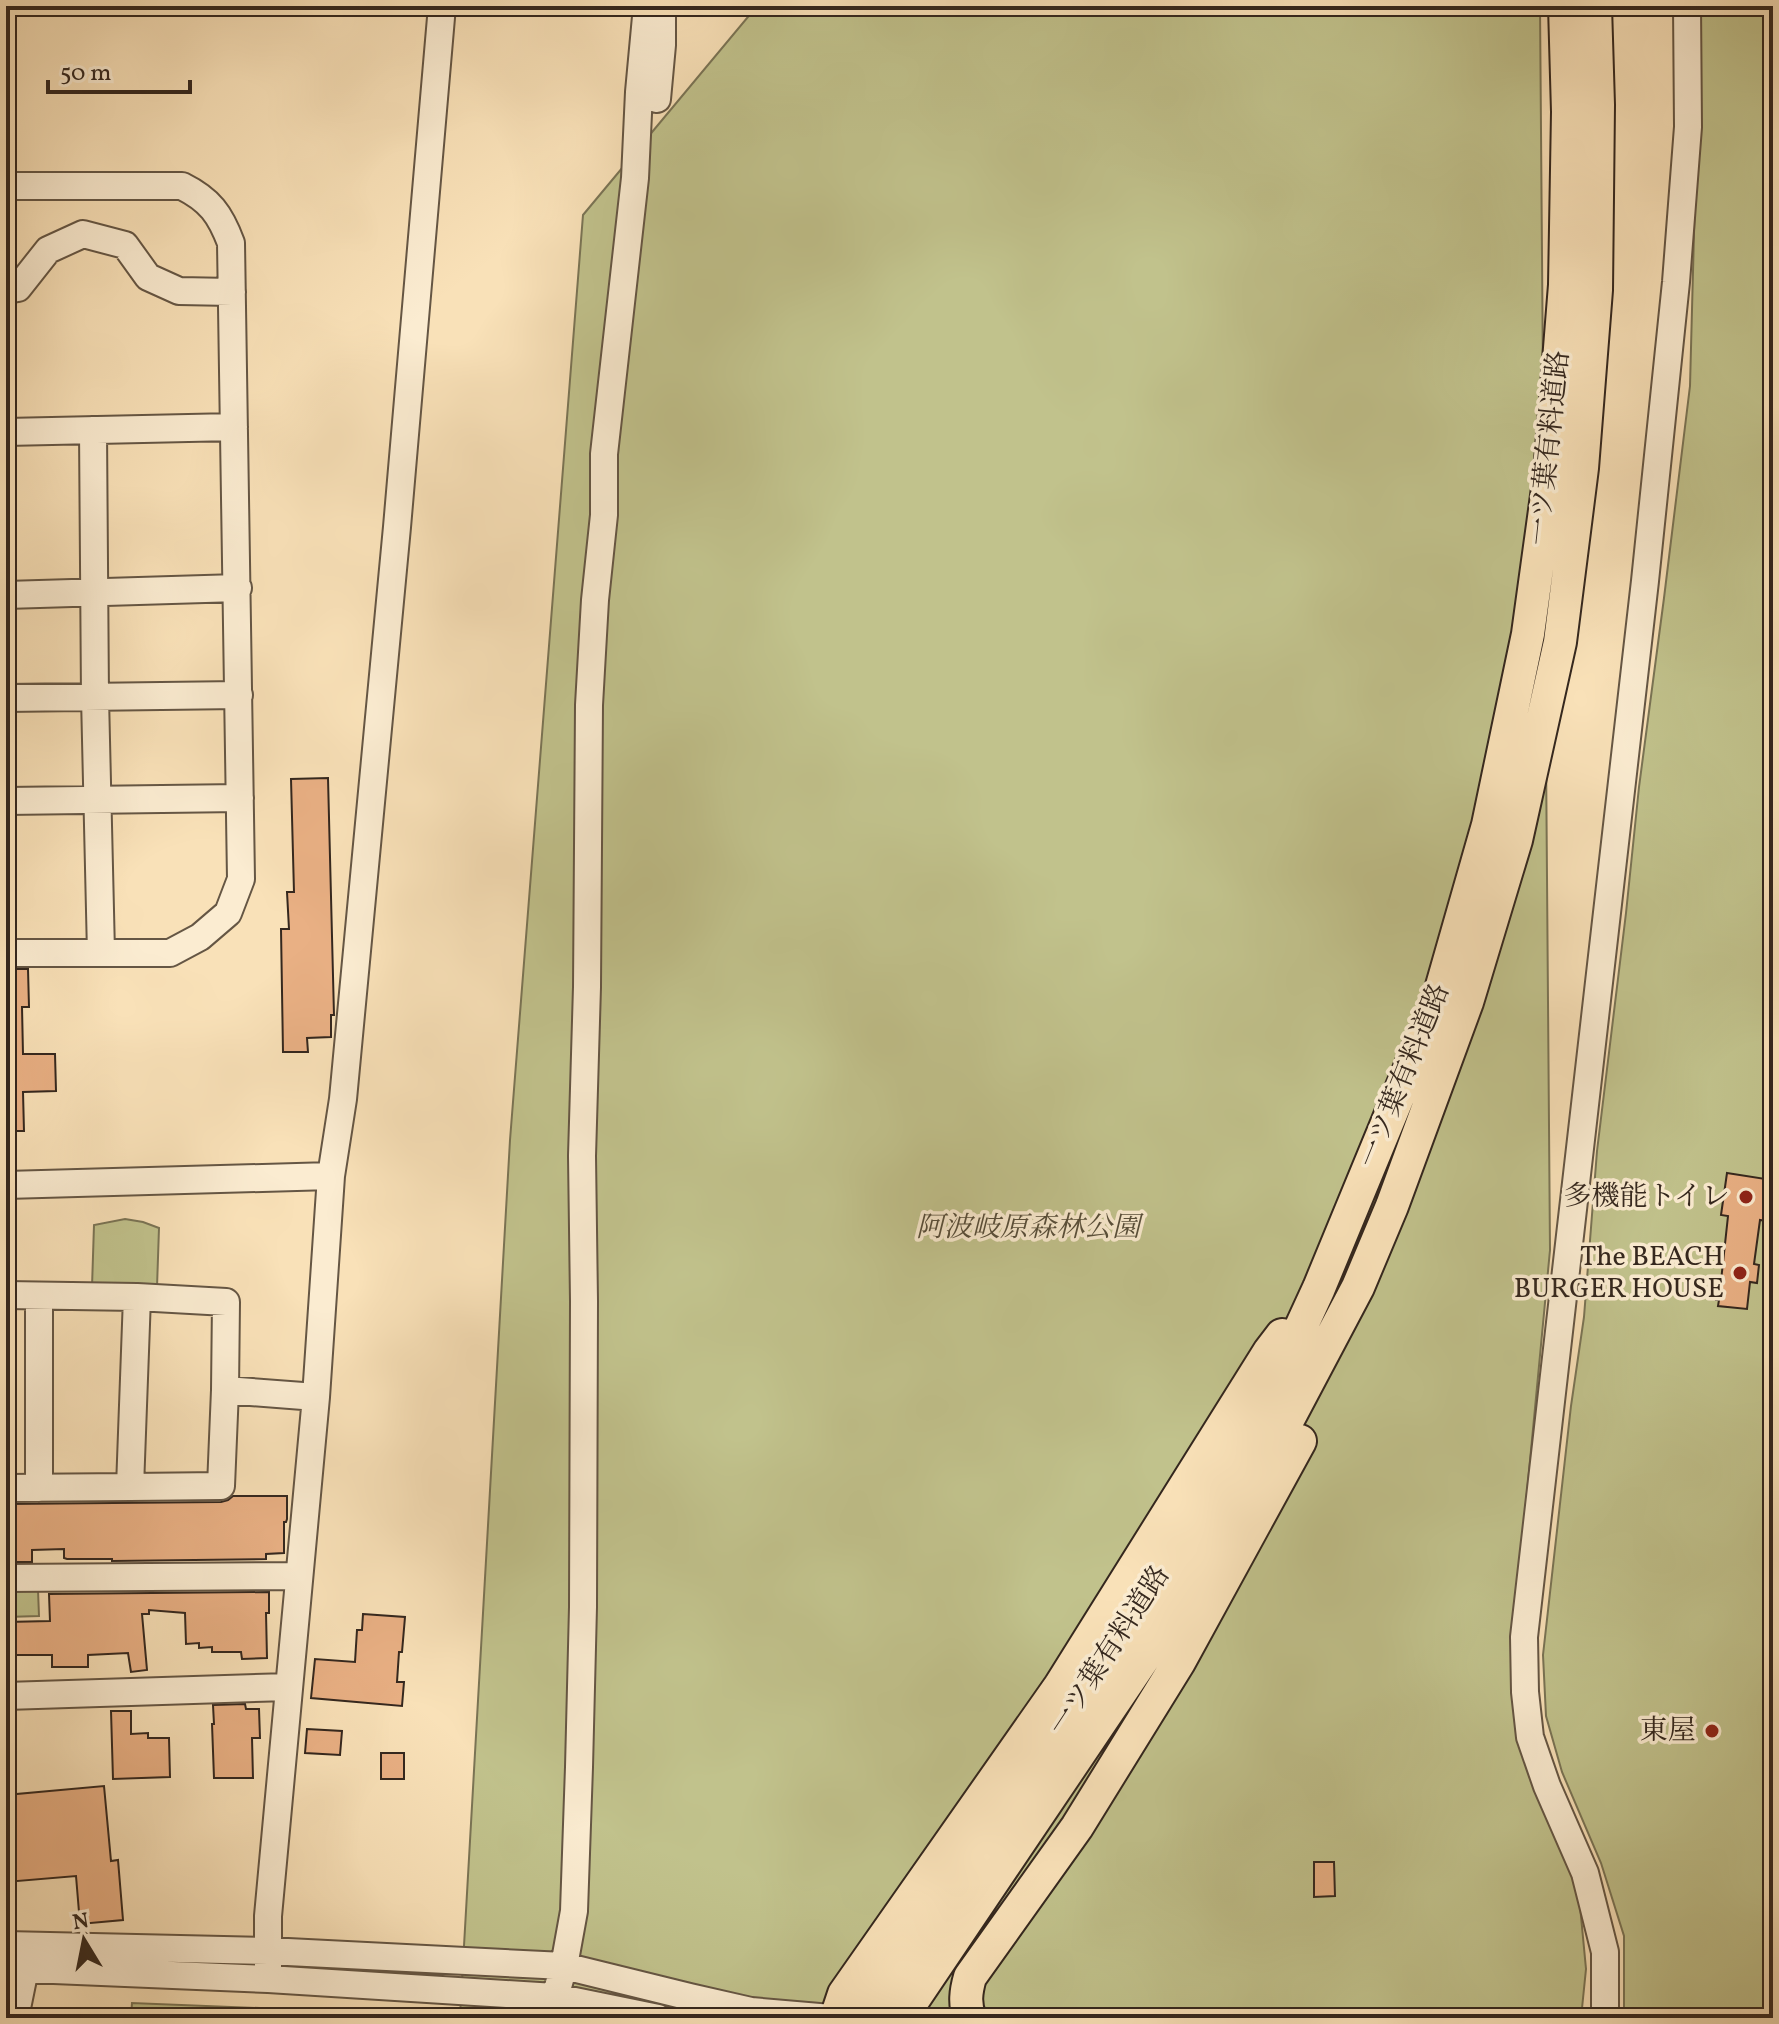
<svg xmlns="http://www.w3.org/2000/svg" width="1779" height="2024" font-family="Vollkorn,'Noto Serif JP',serif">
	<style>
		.green { fill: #c1c28c; stroke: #7a7455; stroke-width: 2 }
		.building { fill: #e9b084; stroke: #34271e; stroke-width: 2 }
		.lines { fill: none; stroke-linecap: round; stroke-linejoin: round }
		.minor-casing { stroke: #655644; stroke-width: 30 }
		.major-casing { stroke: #34271e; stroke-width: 36 }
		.minor { stroke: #fbecd1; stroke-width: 26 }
		.major { stroke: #f9e1b8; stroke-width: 32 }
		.poi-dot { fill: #8f2418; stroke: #fbecd1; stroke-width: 3 }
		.labels { text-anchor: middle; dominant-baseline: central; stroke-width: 7; stroke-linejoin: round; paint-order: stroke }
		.street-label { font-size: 28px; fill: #34271e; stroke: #fbecd1 }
		.poi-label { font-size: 28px; fill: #34271e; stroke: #fbecd1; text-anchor: end }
		.park-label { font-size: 28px; font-style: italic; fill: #574e3a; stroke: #fbecd1 }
	</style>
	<rect width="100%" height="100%" fill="#f9e1b8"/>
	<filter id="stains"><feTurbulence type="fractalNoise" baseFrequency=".0025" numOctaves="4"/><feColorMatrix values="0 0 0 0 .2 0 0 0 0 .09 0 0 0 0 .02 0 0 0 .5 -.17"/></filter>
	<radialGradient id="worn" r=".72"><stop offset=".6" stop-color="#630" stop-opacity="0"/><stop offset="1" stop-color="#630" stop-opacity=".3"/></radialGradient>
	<path class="green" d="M 757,6 L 1540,6 L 1550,1250 L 1524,1524 L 1512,1675 L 1523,1747 L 1574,1879 L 1580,1906 L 1586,1969 L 1581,2018 L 131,2018 L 132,2003 L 460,2016 L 510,1140 L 583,215 Z
		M 1697,6 L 1773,6 L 1773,2018 L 1624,2018 L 1624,1936 L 1601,1863 L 1562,1772 L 1546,1716 L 1543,1655 L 1571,1406 L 1584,1317 L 1597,1151 L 1626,913 L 1639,787 L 1664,598 L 1690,386 L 1698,80 Z
		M 125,1219 L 143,1222 L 159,1228 L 157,1287 L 92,1287 L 94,1225 Z
		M 38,1590 L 39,1616 L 6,1617 L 6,1591 Z"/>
	<path class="building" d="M 328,778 L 334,1015 L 331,1015 L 331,1037 L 307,1038 L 308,1052 L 283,1052 L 281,929 L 289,929 L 287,892 L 294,892 L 291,779 Z
		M 6,969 L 28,969 L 29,1007 L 22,1007 L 23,1054 L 55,1054 L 56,1091 L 23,1092 L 24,1131 L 6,1131 Z
		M 1727,1173 L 1772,1180 L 1766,1221 L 1760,1220 L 1754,1264 L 1759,1265 L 1757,1283 L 1750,1282 L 1747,1309 L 1718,1306 L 1719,1300 L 1716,1300 L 1718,1280 L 1721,1281 L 1728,1216 L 1721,1215 Z
		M 233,1496 L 287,1496 L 287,1519 L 286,1522 L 284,1522 L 284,1553 L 266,1554 L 266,1559 L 112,1561 L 112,1559 L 67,1559 L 64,1558 L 64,1549 L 32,1550 L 32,1562 L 6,1562 L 6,1504 L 221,1502 L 228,1500 Z
		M 269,1592 L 269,1613 L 266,1613 L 267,1658 L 242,1659 L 241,1652 L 212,1652 L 212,1647 L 199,1648 L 199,1643 L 186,1644 L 185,1613 L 149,1610 L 149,1614 L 142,1614 L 147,1670 L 131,1672 L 128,1653 L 88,1655 L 88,1667 L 52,1667 L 52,1655 L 7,1655 L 6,1622 L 50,1621 L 49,1594 Z
		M 363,1614 L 405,1617 L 402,1652 L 399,1652 L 397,1682 L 404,1682 L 402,1706 L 311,1698 L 315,1659 L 355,1662 L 357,1630 L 362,1630 Z
		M 245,1704 L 246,1709 L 259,1709 L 260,1738 L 252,1738 L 253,1778 L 214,1778 L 212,1724 L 214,1724 L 213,1705 Z
		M 111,1711 L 131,1711 L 131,1734 L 148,1733 L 148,1738 L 169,1738 L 170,1777 L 113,1779 Z
		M 307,1729 L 342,1731 L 340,1755 L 305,1753 Z
		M 381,1753 L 404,1753 L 404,1779 L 381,1779 Z
		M 104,1786 L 111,1861 L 118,1860 L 123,1920 L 80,1924 L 76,1876 L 6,1882 L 6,1795 Z
		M 1314,1862 L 1334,1862 L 1335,1896 L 1314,1897 Z"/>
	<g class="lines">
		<defs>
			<path id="minor" d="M 657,99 L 662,45 L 662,11
				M 6,186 L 182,186 C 210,200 220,214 231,243 L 241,879 L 228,913 L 200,937 L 170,953 L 6,953
				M 6,290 L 18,288 L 48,250 L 83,234 L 125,245 L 148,277 L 179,291 L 232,292
				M 93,430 L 95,697 L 101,953
				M 6,432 L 234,427
				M 6,595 L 238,588
				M 6,698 L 239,695
				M 6,801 L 240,798
				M 6,1185 L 331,1176
				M 6,1295 L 137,1297 L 130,1487 L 6,1488
				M 225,1390 L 316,1397
				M 130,1487 L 221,1486 L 225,1390 L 226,1302 L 137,1297
				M 39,1488 L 39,1296
				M 6,1578 L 298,1576
				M 6,1696 L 289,1687
				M 6,1945 L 268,1951 L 564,1966 L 690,1997 L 751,2011 L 831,2018
				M 6,1968 L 268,1979 L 555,1997 L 658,2018
				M 268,1979 L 268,1916 L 316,1397 L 331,1176 L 343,1099 L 397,527 L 442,6
				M 555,1997 L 564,1966 L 574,1911 L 579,1767 L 583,1607 L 584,1301 L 582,1156 L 587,987 L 589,705 L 595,600 L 604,515 L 604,454 L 635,178 L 639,92 L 647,6
				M 15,2018 L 25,1969
				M 1605,2018 L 1605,1952 L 1585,1873 L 1547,1786 L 1530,1737 L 1525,1692 L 1524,1637 L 1645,581 L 1676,282 L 1688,127 L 1687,6"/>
			<path id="major" d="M 836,2018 L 844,1994 L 1060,1686 L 1269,1352 L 1282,1335
				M 863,2018 L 1136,1615 L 1274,1386 L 1319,1288 L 1438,1000 L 1488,825 L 1528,634 L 1550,474 L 1565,285 L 1568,112 L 1565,6
				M 901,2018 L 1164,1628 L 1274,1446 L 1358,1287 L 1392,1206 L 1467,1002 L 1516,840 L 1560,642 L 1582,468 L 1596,290 L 1598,105 L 1595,6
				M 970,2018 C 964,2004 966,1991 970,1977 L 1077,1827 L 1179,1662 L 1300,1441"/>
		</defs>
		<use href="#minor" class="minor-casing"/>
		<use href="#major" class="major-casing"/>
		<use href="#minor" class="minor"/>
		<use href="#major" class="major"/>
	</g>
	<g class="poi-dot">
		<circle cx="1746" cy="1197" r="8"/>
		<circle cx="1740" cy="1273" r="8"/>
		<circle cx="1712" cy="1731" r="8"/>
	</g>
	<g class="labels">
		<g class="street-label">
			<text transform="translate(1550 448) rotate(-84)">一ツ葉有料道路</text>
			<text transform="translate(1405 1076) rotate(-68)">一ツ葉有料道路</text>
			<text transform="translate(1110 1651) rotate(-57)">一ツ葉有料道路</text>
		</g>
		<g class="poi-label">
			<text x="1730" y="1197">多機能トイレ</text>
			<text x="1724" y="1257">The BEACH<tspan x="1724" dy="32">BURGER HOUSE</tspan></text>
			<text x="1696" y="1731">東屋</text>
		</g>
		<g class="park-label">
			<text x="1028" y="1228">阿波岐原森林公園</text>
		</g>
	</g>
	<rect width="1779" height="2024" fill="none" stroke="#f9e1b8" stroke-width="32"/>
	<rect x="8" y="8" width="1763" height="2008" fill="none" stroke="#34271e" stroke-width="4"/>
	<rect x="16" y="16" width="1747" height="1992" fill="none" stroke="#34271e" stroke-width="2"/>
	<g transform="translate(84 1940) rotate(350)" stroke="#fbecd1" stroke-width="6" paint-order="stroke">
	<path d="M0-6L14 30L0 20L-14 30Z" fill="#34271e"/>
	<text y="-12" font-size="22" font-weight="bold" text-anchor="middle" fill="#34271e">N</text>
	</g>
	<path d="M48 80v12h142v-12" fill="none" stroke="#34271e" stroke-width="4"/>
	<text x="60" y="80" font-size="24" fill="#34271e" stroke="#fbecd1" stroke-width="6" paint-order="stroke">50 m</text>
	<rect width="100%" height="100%" filter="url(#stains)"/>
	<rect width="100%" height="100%" fill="url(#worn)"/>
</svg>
